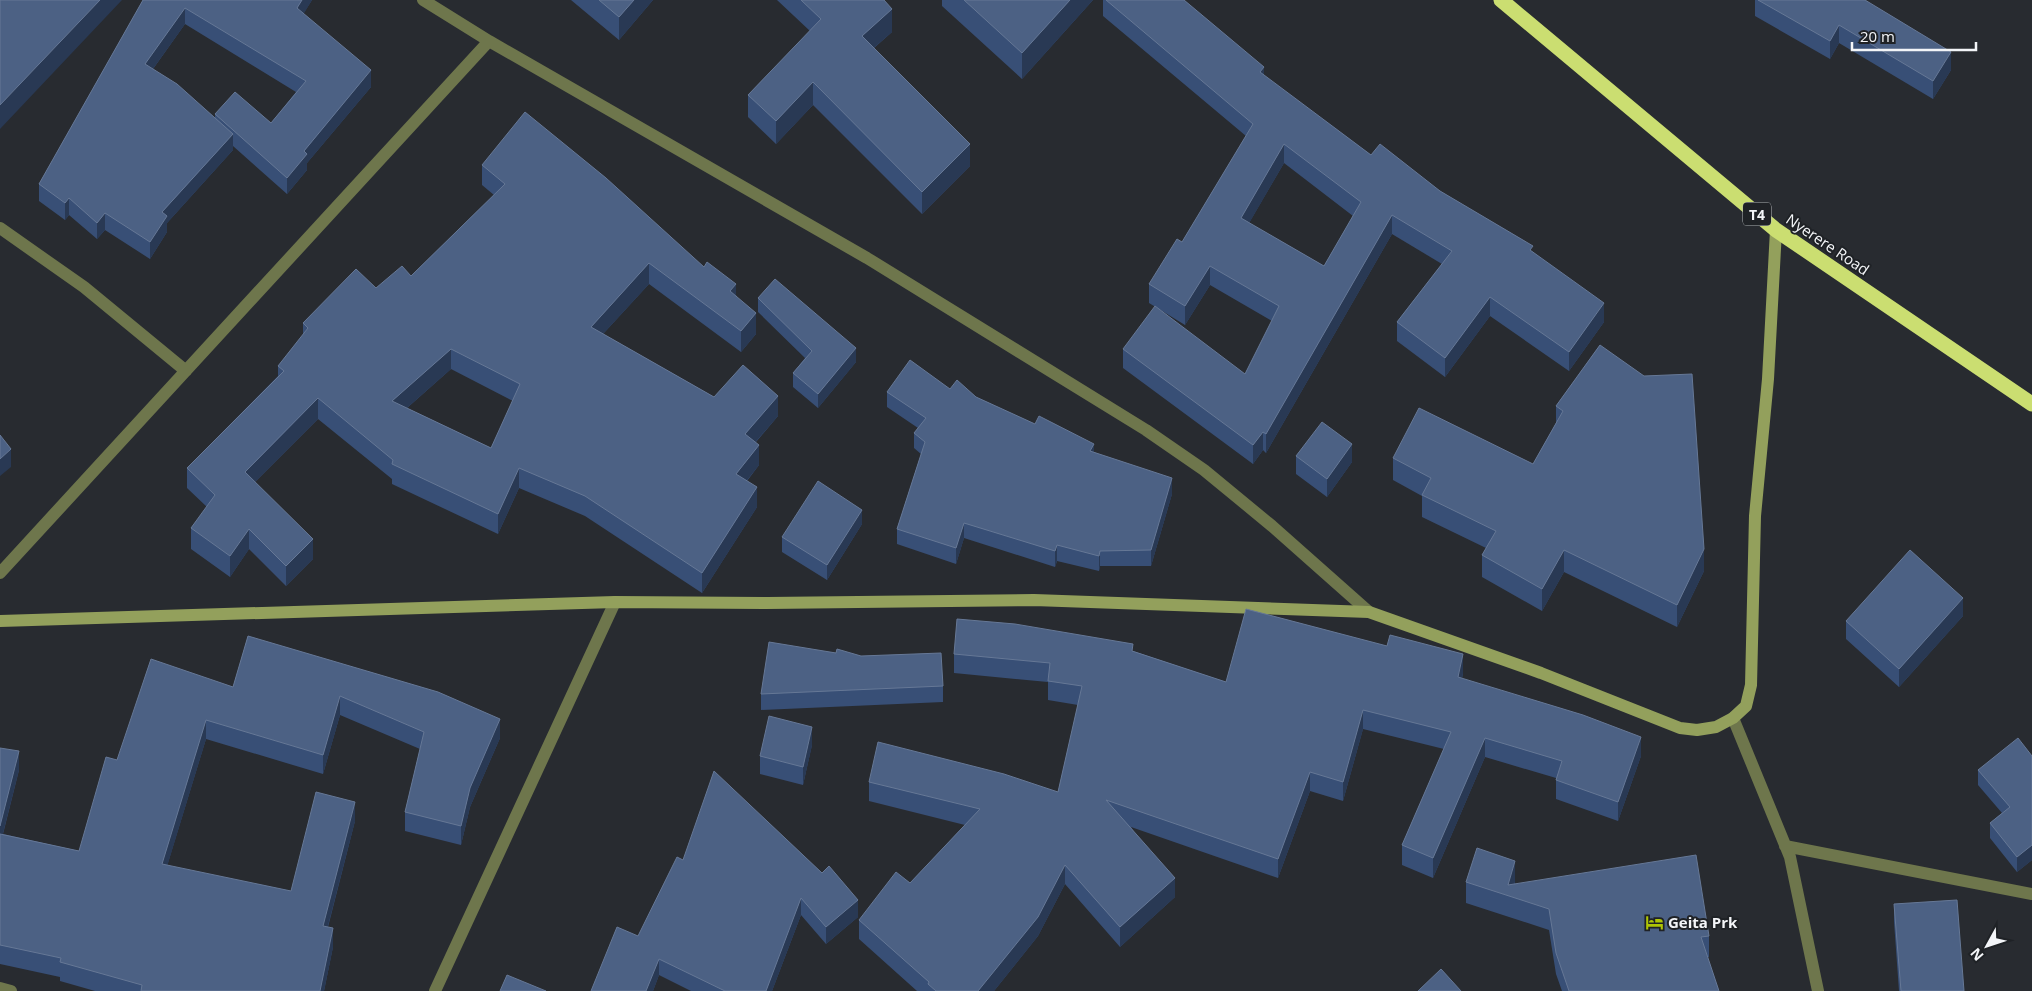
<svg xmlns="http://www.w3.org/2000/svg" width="2032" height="991" font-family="'Open Sans',sans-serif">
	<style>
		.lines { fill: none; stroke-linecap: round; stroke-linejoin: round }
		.street { stroke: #6e764c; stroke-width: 12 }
		.secondary { stroke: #93a05c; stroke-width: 12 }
		.highway { stroke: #cbde71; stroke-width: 15 }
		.wall { fill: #384f76; fill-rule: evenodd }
		.shaded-wall { fill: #293954 }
		.building { fill: #4c6184; stroke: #667896; fill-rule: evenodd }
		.labels { text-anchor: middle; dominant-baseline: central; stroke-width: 4; stroke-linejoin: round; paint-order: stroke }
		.shield { fill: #1f2226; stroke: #b3b6b9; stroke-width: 1 }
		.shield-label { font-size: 14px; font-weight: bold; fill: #f3f5f8 }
		.street-label { font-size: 15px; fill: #f3f5f8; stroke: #1f2226 }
		.poi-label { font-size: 15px; font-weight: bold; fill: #f3f5f8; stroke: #1f2226; text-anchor: start }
	</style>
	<rect width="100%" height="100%" fill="#282b30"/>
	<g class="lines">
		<path class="street" d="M 423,0 L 489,41 L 867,258 L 1146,430 L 1204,470 L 1272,526 L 1369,612
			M 0,228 L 84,287 L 186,371
			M 0,573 L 489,41
			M 1733,718 L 1790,857 L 1818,991
			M 1785,846 L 2032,894
			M 0,988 L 11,991
			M 435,991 L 615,602"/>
		<path class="secondary" d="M 0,621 L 615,602 L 767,603 L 1034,600 L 1369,612 L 1541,673 L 1680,728 L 1697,730 L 1716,727 L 1733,718 L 1746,706 L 1751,685 L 1755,516 L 1768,379 L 1776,230"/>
		<path class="highway" d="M 1501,0 L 1776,230 L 2032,404"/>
	</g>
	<path class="wall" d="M 143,0 L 312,0 L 303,14 L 371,87 L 307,163 L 307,170 L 287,194 L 233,146 L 233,150 L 167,223 L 167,232 L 150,259 L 105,230 L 97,239 L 69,215 L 65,220 L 39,201 L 39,184 ZM 185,24 L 296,92 L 271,123 L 215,114 L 215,118 L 153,69 Z
		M 571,0 L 653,0 L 619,40 Z
		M 777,0 L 884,0 L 892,32 L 874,48 L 970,166 L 922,214 L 813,105 L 776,144 L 748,117 L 748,95 L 810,31 Z
		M 942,0 L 1093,0 L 1022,79 L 942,6 Z
		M 1103,0 L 1184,0 L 1264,76 L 1371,155 L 1440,191 L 1533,252 L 1604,322 L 1569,371 L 1490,316 L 1445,377 L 1397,341 L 1397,322 L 1442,264 L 1392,234 L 1266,453 L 1263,450 L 1253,464 L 1123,368 L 1123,349 L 1245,374 L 1272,321 L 1210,285 L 1185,325 L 1149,303 L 1149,284 L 1182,242 L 1246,136 L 1103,16 ZM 1284,163 L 1353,216 L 1324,266 L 1249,223 Z
		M 1755,0 L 1865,0 L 1951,70 L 1933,99 L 1839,43 L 1830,59 L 1755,16 Z
		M 482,165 L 736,295 L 756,334 L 741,352 L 649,284 L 603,334 L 714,397 L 778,416 L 756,442 L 759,465 L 747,481 L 757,507 L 702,593 L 585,516 L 519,488 L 498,534 L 392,484 L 392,479 L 318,419 L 255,482 L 313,559 L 286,586 L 249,549 L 230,577 L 191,549 L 191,528 L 207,507 L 187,488 L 187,468 L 278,376 L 278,366 L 303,335 L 303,323 L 376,288 L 411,276 L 494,195 L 482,185 ZM 451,369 L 513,401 L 491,448 L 407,408 Z
		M 758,298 L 856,362 L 818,408 L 793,387 L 793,373 L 805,358 L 758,312 Z
		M 1600,345 L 1704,571 L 1677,627 L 1564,572 L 1542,611 L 1482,577 L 1482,555 L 1486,548 L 1422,517 L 1422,496 L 1393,480 L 1393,458 L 1533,464 L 1556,423 L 1556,406 Z
		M 950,389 L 976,397 L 1094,452 L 1172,494 L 1151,566 L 1100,566 L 1099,571 L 1057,561 L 1055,567 L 964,538 L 956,564 L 897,544 L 897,529 L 921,454 L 914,448 L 914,433 L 918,428 L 887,407 L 887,392 Z
		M 1296,456 L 1352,462 L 1327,497 L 1296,474 Z
		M 862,524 L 827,580 L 782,552 L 782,537 Z
		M 1963,616 L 1899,687 L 1846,639 L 1846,621 Z
		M 248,636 L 500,738 L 470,807 L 461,845 L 405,831 L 405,812 L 420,749 L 340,715 L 323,774 L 206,739 L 167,866 L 291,891 L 355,821 L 328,927 L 333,947 L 324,991 L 95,991 L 60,981 L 60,977 L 0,964 L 0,748 L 19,770 L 3,834 L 79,851 L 117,760 L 233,687 Z
		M 1133,651 L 1226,682 L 1463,673 L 1462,679 L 1641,756 L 1618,821 L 1556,799 L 1556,778 L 1485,757 L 1433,878 L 1402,865 L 1402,845 L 1444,749 L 1363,729 L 1343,801 L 1310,791 L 1278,878 L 1131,827 L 1175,897 L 1120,947 L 1065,884 L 1038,936 L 994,991 L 917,991 L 859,939 L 859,920 L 910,883 L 965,825 L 869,801 L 869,782 L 1058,792 L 1078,705 L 1048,700 L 1048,682 L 954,673 L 954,654 Z
		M 836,653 L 943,686 L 943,702 L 761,710 L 761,694 Z
		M 812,745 L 803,785 L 760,774 L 760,756 Z
		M 2032,756 L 2032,860 L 2017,872 L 1990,838 L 1990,823 L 2002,813 L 1978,785 L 1978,770 Z
		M 683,860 L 858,917 L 826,944 L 801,915 L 772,991 L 691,991 L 659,975 L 653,991 L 591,991 L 638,936 Z
		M 1466,882 L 1515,882 L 1515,884 L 1709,936 L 1709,957 L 1707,957 L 1719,991 L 1562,991 L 1556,974 L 1549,930 L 1466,903 Z
		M 1894,904 L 1964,991 L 1899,991 L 1894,922 Z"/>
	<path class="shaded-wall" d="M 100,0 L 122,0 L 0,129 L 0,105 Z
		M 302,0 L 312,0 L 297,25 L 297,8 Z
		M 634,0 L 653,0 L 619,40 L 619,17 Z
		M 1070,0 L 1093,0 L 1022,79 L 1022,53 Z
		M 185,8 L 185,24 L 145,80 L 145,64 Z
		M 892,9 L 892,32 L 862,58 L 862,36 Z
		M 1839,25 L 1839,43 L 1830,59 L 1830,41 Z
		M 1951,52 L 1951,70 L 1933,99 L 1933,81 Z
		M 1264,67 L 1264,86 L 1260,72 Z
		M 371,70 L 371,87 L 307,163 L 307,170 L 287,194 L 287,178 L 304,151 Z
		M 813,82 L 813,105 L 776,144 L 776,121 Z
		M 233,134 L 233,150 L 167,223 L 167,232 L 150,259 L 150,242 L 162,212 Z
		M 970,144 L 970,166 L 922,214 L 922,192 Z
		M 1284,144 L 1284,163 L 1241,237 L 1241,218 Z
		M 69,198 L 69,215 L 65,220 L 65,203 Z
		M 105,213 L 105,230 L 97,239 L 97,223 Z
		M 1392,215 L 1392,234 L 1266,453 L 1266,434 Z
		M 649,263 L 649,284 L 591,347 L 591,327 Z
		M 1210,266 L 1210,285 L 1185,325 L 1185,306 Z
		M 736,284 L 736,304 L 730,291 Z
		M 1490,297 L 1490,316 L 1445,377 L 1445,358 Z
		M 1604,303 L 1604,322 L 1569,371 L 1569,352 Z
		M 756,313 L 756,334 L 741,352 L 741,331 Z
		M 856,348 L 856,362 L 818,408 L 818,394 Z
		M 451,349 L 451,369 L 392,421 L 392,401 Z
		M 778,396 L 778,416 L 745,454 L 745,434 Z
		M 318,398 L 318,419 L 245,492 L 245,472 Z
		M 1263,432 L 1263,450 L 1253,464 L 1253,445 Z
		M 1094,444 L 1094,460 L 1090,451 Z
		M 1352,444 L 1352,462 L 1327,497 L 1327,479 Z
		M 759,445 L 759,465 L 736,494 L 736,474 Z
		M 11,449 L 11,467 L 0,476 L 0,459 Z
		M 519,468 L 519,488 L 498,534 L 498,514 Z
		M 1172,478 L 1172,494 L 1151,566 L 1151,550 Z
		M 757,487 L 757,507 L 702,593 L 702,573 Z
		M 862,510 L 862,524 L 827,580 L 827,565 Z
		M 964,523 L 964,538 L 956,564 L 956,548 Z
		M 249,529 L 249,549 L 230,577 L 230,556 Z
		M 313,539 L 313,559 L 286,586 L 286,566 Z
		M 1057,545 L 1057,561 L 1055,567 L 1055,551 Z
		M 1704,549 L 1704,571 L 1677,627 L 1677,605 Z
		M 1564,550 L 1564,572 L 1542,611 L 1542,589 Z
		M 1100,551 L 1100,566 L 1099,571 L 1099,556 Z
		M 1963,598 L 1963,616 L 1899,687 L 1899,669 Z
		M 1463,654 L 1463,673 L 1458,697 L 1458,677 Z
		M 340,696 L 340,715 L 323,774 L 323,755 Z
		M 1363,710 L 1363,729 L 1343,801 L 1343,782 Z
		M 500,719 L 500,738 L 470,807 L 461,845 L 461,826 L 470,788 Z
		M 206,720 L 206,739 L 162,883 L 162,864 Z
		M 812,727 L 812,745 L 803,785 L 803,767 Z
		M 1641,737 L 1641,756 L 1618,821 L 1618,802 Z
		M 1485,738 L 1485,757 L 1433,878 L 1433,858 Z
		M 19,751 L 19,770 L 0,845 L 0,826 Z
		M 1310,772 L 1310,791 L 1278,878 L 1278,859 Z
		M 355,802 L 355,821 L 323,945 L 323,926 Z
		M 2032,845 L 2032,860 L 2017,872 L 2017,857 Z
		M 1515,861 L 1515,882 L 1511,896 L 1508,885 Z
		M 1065,865 L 1065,884 L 1038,936 L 994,991 L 978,991 Z
		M 1175,878 L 1175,897 L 1120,947 L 1120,927 Z
		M 801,898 L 801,915 L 772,991 L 766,991 Z
		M 858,900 L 858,917 L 826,944 L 826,927 Z
		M 333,928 L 333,947 L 324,991 L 320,991 Z
		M 659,959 L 659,975 L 653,991 L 646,991 Z"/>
	<path class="building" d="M 0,0 L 100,0 L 0,105 Z
		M 143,0 L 302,0 L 297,8 L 371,70 L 304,151 L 307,154 L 287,178 L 215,114 L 235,92 L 271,123 L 306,81 L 185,8 L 145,64 L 177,84 L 233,134 L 162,212 L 167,216 L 150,242 L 105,213 L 97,223 L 69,198 L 65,203 L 39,184 Z
		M 599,0 L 634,0 L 619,17 Z
		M 801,0 L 884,0 L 892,9 L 862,36 L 970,144 L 922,192 L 813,82 L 776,121 L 748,95 L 821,19 Z
		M 964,0 L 1070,0 L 1022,53 Z
		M 1106,0 L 1184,0 L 1264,67 L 1260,72 L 1371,155 L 1380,144 L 1440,191 L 1533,246 L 1530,250 L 1604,303 L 1569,352 L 1490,297 L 1445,358 L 1397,322 L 1452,251 L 1392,215 L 1266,434 L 1263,432 L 1253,445 L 1123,349 L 1155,306 L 1245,374 L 1279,306 L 1210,266 L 1185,306 L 1149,284 L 1177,239 L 1182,242 L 1253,124 ZM 1284,144 L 1361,202 L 1324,266 L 1241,218 Z
		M 1758,0 L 1865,0 L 1951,52 L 1933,81 L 1839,25 L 1830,41 Z
		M 525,112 L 606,178 L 704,267 L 707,262 L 736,284 L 730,291 L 756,313 L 741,331 L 649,263 L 591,327 L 714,397 L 743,365 L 778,396 L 745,434 L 759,445 L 736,474 L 757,487 L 702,573 L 585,496 L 519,468 L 498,514 L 392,464 L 393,460 L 318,398 L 245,472 L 313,539 L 286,566 L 249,529 L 230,556 L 191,528 L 215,495 L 187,468 L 284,371 L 278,366 L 308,328 L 303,323 L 356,269 L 376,288 L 402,266 L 411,276 L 505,184 L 482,165 ZM 451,349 L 520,384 L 491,448 L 392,401 Z
		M 775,279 L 856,348 L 818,394 L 793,373 L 812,351 L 758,298 Z
		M 1600,345 L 1644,376 L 1692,374 L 1704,549 L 1677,605 L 1564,550 L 1542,589 L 1482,555 L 1496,531 L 1422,495 L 1431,478 L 1393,458 L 1419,408 L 1533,464 L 1563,411 L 1556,406 Z
		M 910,360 L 950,389 L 957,380 L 976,397 L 1035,424 L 1039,416 L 1094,444 L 1090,451 L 1172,478 L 1151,550 L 1100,551 L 1099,556 L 1057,545 L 1055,551 L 964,523 L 956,548 L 897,529 L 925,442 L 914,433 L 926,418 L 887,392 Z
		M 1322,422 L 1352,444 L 1327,479 L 1296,456 Z
		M 0,435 L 11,449 L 0,459 Z
		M 818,481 L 862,510 L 827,565 L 782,537 Z
		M 1910,550 L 1963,598 L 1899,669 L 1846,621 Z
		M 1246,609 L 1387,646 L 1390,635 L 1463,654 L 1458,677 L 1583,715 L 1641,737 L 1618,802 L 1556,780 L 1562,761 L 1485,738 L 1433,858 L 1402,845 L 1451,732 L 1363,710 L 1343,782 L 1310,772 L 1278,859 L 1106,800 L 1175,878 L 1120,927 L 1065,865 L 1038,917 L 978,991 L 936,991 L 928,984 L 929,982 L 859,920 L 896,872 L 910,883 L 980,809 L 869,782 L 878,742 L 1004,774 L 1058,792 L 1082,686 L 1048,681 L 1050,663 L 954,654 L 957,619 L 1015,624 L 1133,644 L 1132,651 L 1226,682 Z
		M 248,636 L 438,692 L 500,719 L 470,788 L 461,826 L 405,812 L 424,732 L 340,696 L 323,755 L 206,720 L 162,864 L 291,891 L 316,792 L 355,802 L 323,926 L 333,928 L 320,991 L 141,991 L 142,985 L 60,962 L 61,958 L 0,945 L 0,834 L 79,851 L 106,757 L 117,760 L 151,659 L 233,687 Z
		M 769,642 L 836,653 L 837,649 L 861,656 L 941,653 L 943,686 L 761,694 Z
		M 769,716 L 812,727 L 803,767 L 760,756 Z
		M 2018,738 L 2032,756 L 2032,845 L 2017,857 L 1990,823 L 2010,807 L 1978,770 Z
		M 0,748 L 19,751 L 0,826 Z
		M 714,771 L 822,873 L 829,866 L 858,900 L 826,927 L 801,898 L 766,991 L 725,991 L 659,959 L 646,991 L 591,991 L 617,927 L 638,936 L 677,857 L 683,860 Z
		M 1477,848 L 1515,861 L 1508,885 L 1696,855 L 1709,936 L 1701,937 L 1719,991 L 1569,991 L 1556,953 L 1549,909 L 1466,882 Z
		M 1957,900 L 1964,991 L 1901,991 L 1894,904 Z
		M 1441,969 L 1461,991 L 1418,991 Z
		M 507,975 L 546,991 L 500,991 Z"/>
	<defs>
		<symbol id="hotel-bare" viewBox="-9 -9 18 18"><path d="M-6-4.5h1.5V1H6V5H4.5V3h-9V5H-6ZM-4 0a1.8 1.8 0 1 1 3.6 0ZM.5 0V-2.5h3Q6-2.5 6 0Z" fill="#afc506" stroke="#1f2226" stroke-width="2.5" paint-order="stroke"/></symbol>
	</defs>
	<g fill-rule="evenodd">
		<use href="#hotel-bare" x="1642" y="910" width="25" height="25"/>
	</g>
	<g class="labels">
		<rect class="shield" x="1743" y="202.5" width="28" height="23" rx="4"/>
		<g class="shield-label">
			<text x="1757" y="214">T4</text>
		</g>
		<g class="street-label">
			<text transform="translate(1828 244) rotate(34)">Nyerere Road</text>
		</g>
		<g class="poi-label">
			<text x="1668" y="922">Geita Prk</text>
		</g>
	</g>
	<g transform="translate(1987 946) rotate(230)" stroke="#1f2226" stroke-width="4" paint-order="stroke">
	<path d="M0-4L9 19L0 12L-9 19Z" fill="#f3f5f8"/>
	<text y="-8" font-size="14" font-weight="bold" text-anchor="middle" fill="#f3f5f8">N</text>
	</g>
	<path d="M1852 42v8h124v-8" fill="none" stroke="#f3f5f8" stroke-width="2.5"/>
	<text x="1860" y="42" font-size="15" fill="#f3f5f8" stroke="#1f2226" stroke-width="4" paint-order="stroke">20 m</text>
</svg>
